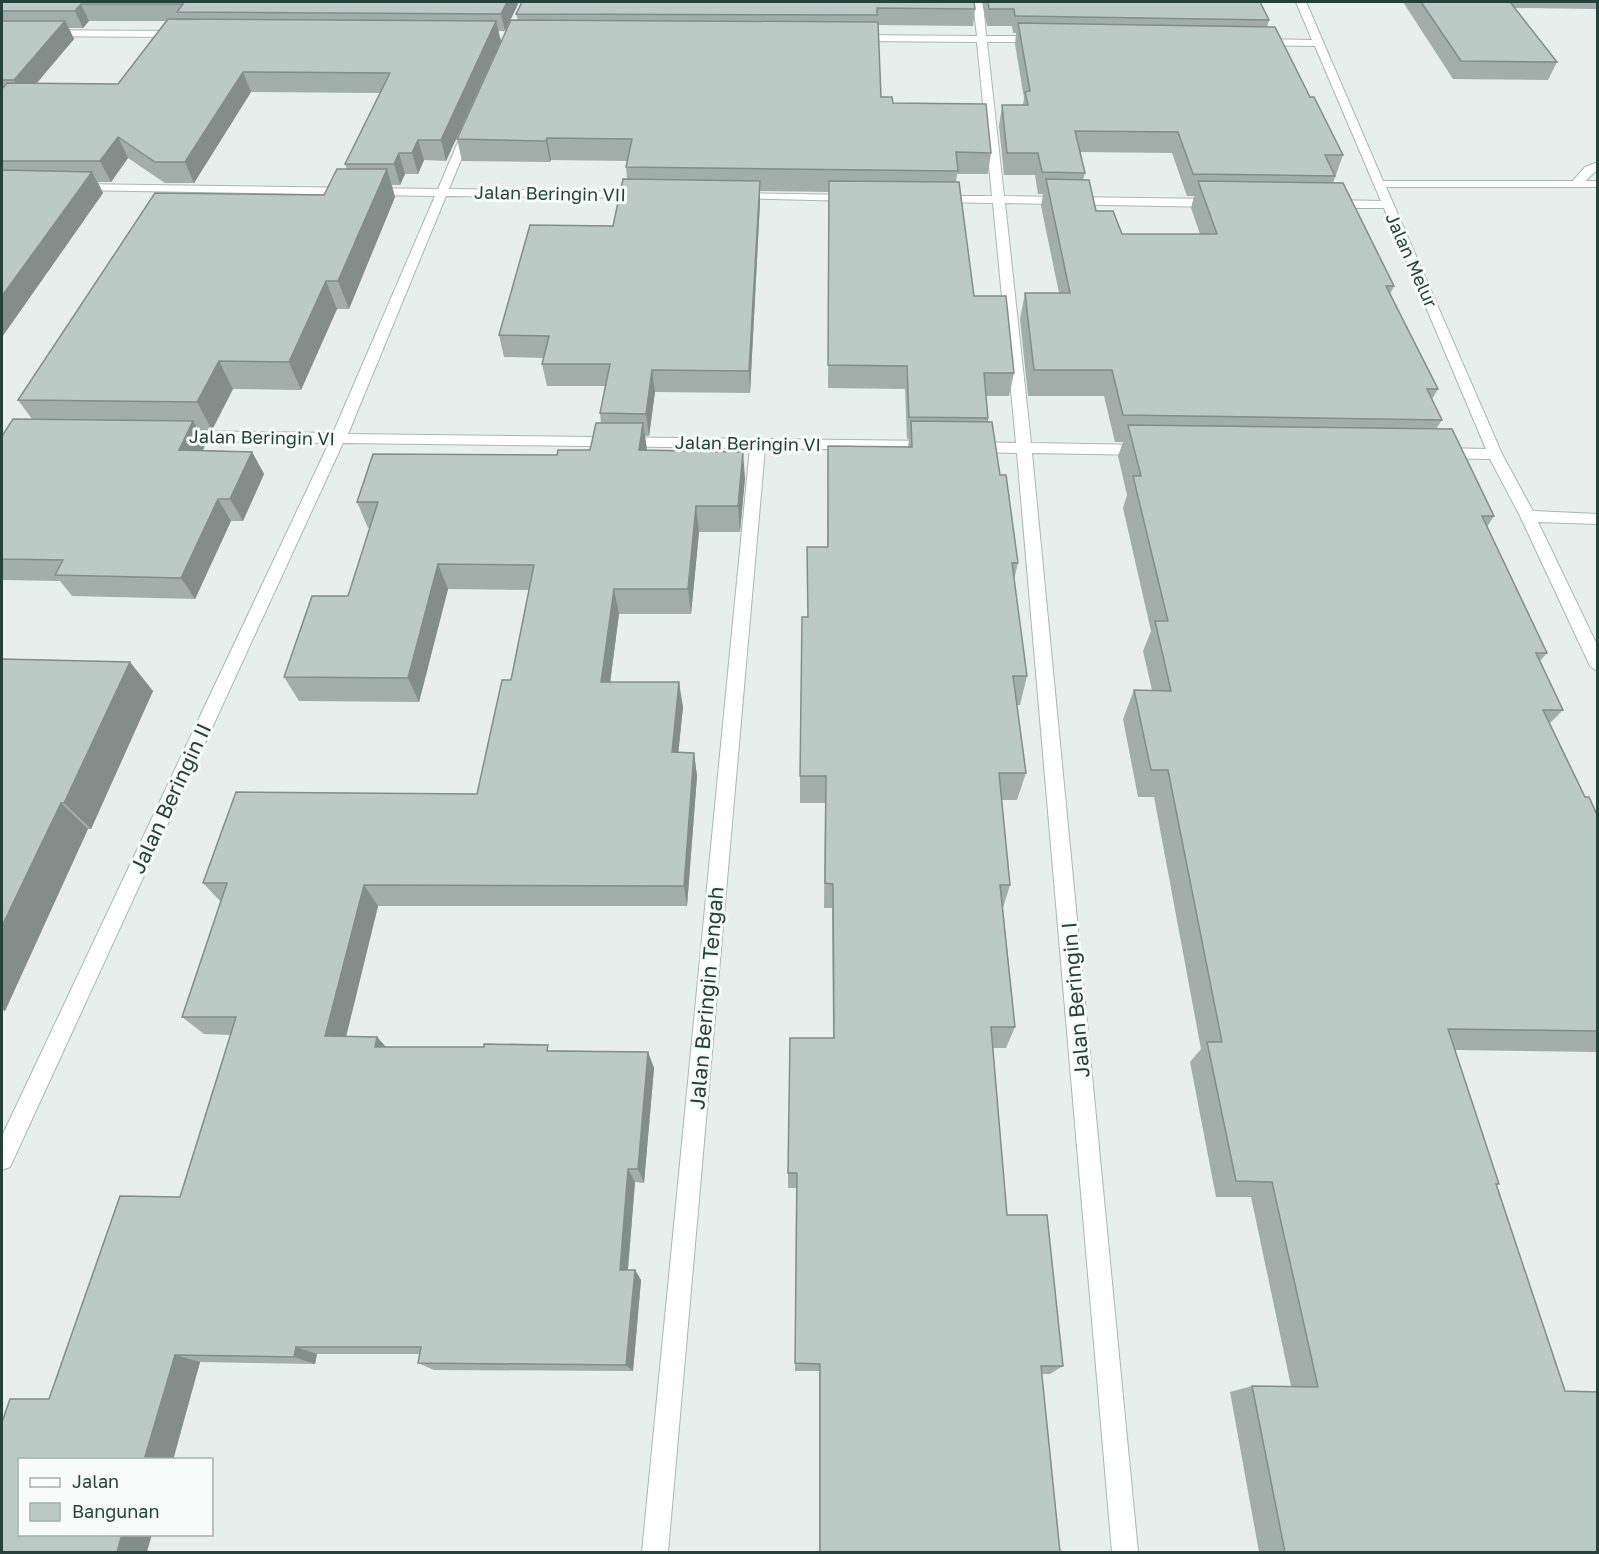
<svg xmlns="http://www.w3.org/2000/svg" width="1599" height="1554" font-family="'Golos Text',sans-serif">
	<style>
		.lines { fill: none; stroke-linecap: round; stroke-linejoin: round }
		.service-casing { stroke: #a8b8b2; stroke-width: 2 }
		.minor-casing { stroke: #a8b8b2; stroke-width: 2 }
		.service { fill: #fff; fill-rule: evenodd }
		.minor { fill: #fff; fill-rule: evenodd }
		.wall { fill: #a1aea9; fill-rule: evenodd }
		.shaded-wall { fill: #838d89 }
		.building { fill: #bbcac4; stroke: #838d89; stroke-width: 1.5 }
		.labels { text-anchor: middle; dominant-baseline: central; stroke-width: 6; stroke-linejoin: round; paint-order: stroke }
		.far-street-label { font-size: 18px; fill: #24423a; stroke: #f7fbf9 }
		.street-label { font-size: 21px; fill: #24423a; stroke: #f7fbf9 }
	</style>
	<rect width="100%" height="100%" fill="#e6efeb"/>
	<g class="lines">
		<defs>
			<path id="service" d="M 1598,162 L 1598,169 L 1580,186 L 1572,186 L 1570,184 L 1585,167 Z"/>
			<path id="minor" d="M 973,2 L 983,2 L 986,36 L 1038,36 L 1043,39 L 1038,42 L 987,42 L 1004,196 L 1215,199 L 1221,203 L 1215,207 L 1005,203 L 1031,443 L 1146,445 L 1153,450 L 1146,455 L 1032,453 L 1138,1552 L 1112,1552 L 1017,453 L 972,452 L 965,447 L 972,442 L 1016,443 L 993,203 L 936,202 L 930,199 L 936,196 L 992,196 L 977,42 L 856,41 L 851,38 L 856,35 L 977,36 Z
				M 1296,2 L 1306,2 L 1383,181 L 1598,181 L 1598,187 L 1386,187 L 1502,454 L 1533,511 L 1598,514 L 1598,524 L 1538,522 L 1598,647 L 1598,672 L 1590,666 L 1520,516 L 1490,459 L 1440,458 L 1433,453 L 1440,448 L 1486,449 L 1384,208 L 1329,208 L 1323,204 L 1329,200 L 1381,201 L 1315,46 L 1261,45 L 1256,42 L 1261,39 L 1312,40 Z
				M 2,30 L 180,31 L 185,34 L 180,37 L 2,36 Z
				M 469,125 L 474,128 L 449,189 L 645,192 L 651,195 L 645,198 L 446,196 L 348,434 L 933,441 L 940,446 L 933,451 L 765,448 L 668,1552 L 642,1552 L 750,448 L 343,443 L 10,1167 L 2,1170 L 2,1136 L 329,443 L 177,441 L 170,436 L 177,431 L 333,433 L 435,196 L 75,190 L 69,187 L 75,184 L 438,189 L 464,128 Z
				M 735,193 L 852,195 L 858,198 L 852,201 L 731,198 L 729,196 Z"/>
		</defs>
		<use href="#service" class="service-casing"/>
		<use href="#minor" class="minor-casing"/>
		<use href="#service" class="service"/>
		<use href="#minor" class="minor"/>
	</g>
	<path class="wall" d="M 2,2 L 519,2 L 505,31 L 498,31 L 501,41 L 446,161 L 424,160 L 418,174 L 405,174 L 400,185 L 392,185 L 395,197 L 349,309 L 337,309 L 301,390 L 233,389 L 212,430 L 198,430 L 206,444 L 202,450 L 252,452 L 264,474 L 243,521 L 231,521 L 195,599 L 72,596 L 60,581 L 2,580 L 2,436 L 32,419 L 18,400 L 324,195 L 347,169 L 345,164 L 380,93 L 251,92 L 194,183 L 165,183 L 128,158 L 111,182 L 98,182 L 103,193 L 2,337 ZM 89,21 L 166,21 L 118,84 L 36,84 L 74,39 L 69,28 L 83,28 Z
		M 522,2 L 975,9 L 973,26 L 878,25 L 881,97 L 991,153 L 988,174 L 957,174 L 956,182 L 974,296 L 1014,373 L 1009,396 L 986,396 L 988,418 L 988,422 L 1000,475 L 1018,563 L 1014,580 L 1027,676 L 1020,705 L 1017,705 L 1026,773 L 1017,800 L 1002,800 L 1010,885 L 1003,908 L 1015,1027 L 1006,1048 L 993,1048 L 1007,1215 L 1063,1366 L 1050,1374 L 1042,1374 L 1060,1552 L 819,1552 L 819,1371 L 795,1371 L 796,1188 L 788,1188 L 788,1173 L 833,1038 L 832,908 L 824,908 L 825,803 L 800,803 L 800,776 L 807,617 L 827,547 L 828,446 L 908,447 L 909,439 L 907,439 L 905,389 L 828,388 L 829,192 L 760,191 L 760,202 L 750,393 L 655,392 L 649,436 L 645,436 L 647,450 L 745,478 L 740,532 L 699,532 L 691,614 L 619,614 L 610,682 L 683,707 L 678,753 L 694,753 L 697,776 L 687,906 L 378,906 L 346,1037 L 377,1037 L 386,1047 L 648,1052 L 654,1068 L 644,1183 L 635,1182 L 628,1270 L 635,1270 L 641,1280 L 633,1371 L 434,1370 L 418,1363 L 420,1354 L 317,1354 L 315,1364 L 200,1362 L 173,1460 L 20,1460 L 49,1399 L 180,1197 L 231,1035 L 204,1034 L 182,1017 L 221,902 L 203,883 L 477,794 L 511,680 L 529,590 L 448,589 L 419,702 L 299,701 L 284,677 L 348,596 L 370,528 L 368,528 L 357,502 L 557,455 L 590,450 L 601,423 L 600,413 L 605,386 L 547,386 L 542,364 L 544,358 L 504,357 L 499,335 L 613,226 L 627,179 L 626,167 L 627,161 L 551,160 L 550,162 L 462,161 L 457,139 L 518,20 L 516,14 Z
		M 982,2 L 1260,2 L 1269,20 L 1267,27 L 1310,97 L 1343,155 L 1333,183 L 1394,286 L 1390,294 L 1438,389 L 1432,399 L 1442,420 L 1436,429 L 1494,516 L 1487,527 L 1547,653 L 1540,661 L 1563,710 L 1550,723 L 1585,797 L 1598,817 L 1598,1052 L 1455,1050 L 1499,1184 L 1496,1185 L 1598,1552 L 1259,1552 L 1230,1392 L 1252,1386 L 1291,1386 L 1251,1197 L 1216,1197 L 1190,1062 L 1201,1049 L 1154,797 L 1138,797 L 1123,719 L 1134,690 L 1152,690 L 1143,651 L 1151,631 L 1123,508 L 1127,495 L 1118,456 L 1123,442 L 1115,442 L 1104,396 L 1028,396 L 1020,319 L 1025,293 L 1059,293 L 1041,206 L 1043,194 L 1038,194 L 1035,175 L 1004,175 L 999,126 L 1002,105 L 1023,105 L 1024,98 L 1015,44 L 1016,33 L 1013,33 L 1012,26 L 987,26 ZM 1080,152 L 1172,153 L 1187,196 L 1194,196 L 1191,208 L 1200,234 L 1122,234 L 1096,211 L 1083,180 L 1085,173 Z
		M 1403,2 L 1598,2 L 1598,9 L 1515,8 L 1557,62 L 1548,80 L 1453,79 Z
		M 2,659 L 153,691 L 91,829 L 88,829 L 5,1011 L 2,1010 Z"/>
	<path class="shaded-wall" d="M 507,2 L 519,2 L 505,31 L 501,14 Z
		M 81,4 L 89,21 L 83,28 L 75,11 Z
		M 65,21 L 74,39 L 24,98 L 14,80 Z
		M 496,21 L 501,41 L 446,161 L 441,140 Z
		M 243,72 L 251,92 L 194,183 L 185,162 Z
		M 118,137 L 128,158 L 111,182 L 100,161 Z
		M 547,138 L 551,160 L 550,162 L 546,141 Z
		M 418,140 L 424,160 L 418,174 L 412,153 Z
		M 399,153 L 405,174 L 400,185 L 394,164 Z
		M 387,169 L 395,197 L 349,309 L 338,281 Z
		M 92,172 L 103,193 L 2,337 L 2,296 Z
		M 760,181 L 760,202 L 750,393 L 749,371 Z
		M 326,281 L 337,309 L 301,390 L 289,362 Z
		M 219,361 L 233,389 L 212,430 L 197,402 Z
		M 652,370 L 655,392 L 649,436 L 646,414 Z
		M 193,421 L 206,444 L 192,472 L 179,450 Z
		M 643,423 L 647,450 L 639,450 Z
		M 252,452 L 264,474 L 243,521 L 230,499 Z
		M 743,452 L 745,478 L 740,532 L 738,506 Z
		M 218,499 L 231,521 L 195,599 L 181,578 Z
		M 696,506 L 699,532 L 691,614 L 688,589 Z
		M 438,564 L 448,589 L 419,702 L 408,678 Z
		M 614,589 L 619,614 L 607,706 L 601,682 Z
		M 130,662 L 153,691 L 91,829 L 64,803 Z
		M 679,682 L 683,707 L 676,776 L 672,752 Z
		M 694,753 L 697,776 L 687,906 L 684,886 Z
		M 61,803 L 88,829 L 5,1011 L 2,1008 L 2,926 Z
		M 364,885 L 378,906 L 342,1053 L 325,1036 Z
		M 377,1037 L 392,1054 L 375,1047 Z
		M 648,1052 L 654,1068 L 644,1183 L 638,1169 Z
		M 628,1169 L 635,1182 L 627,1279 L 620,1270 Z
		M 635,1270 L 641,1280 L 633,1371 L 626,1365 Z
		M 296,1347 L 317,1354 L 315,1364 L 294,1357 Z
		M 175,1355 L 200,1362 L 173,1460 L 144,1460 Z
		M 122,1534 L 152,1534 L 147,1552 L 117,1552 Z"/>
	<path class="building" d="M 2,2 L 507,2 L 501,14 L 177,12 L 183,4 L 81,4 L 75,11 L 2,11 Z
		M 522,2 L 974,2 L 975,9 L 877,8 L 877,15 L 516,14 Z
		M 988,2 L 1260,2 L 1269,20 L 1015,16 L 1014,9 L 989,9 Z
		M 1421,2 L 1510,2 L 1557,62 L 1461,61 Z
		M 168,19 L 496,21 L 441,140 L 418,140 L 412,153 L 399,153 L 394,164 L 345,164 L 390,73 L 243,72 L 185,162 L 155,162 L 118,137 L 100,161 L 2,161 L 2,89 L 7,83 L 118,84 Z
		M 511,20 L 878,22 L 881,97 L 892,97 L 893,103 L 986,104 L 991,153 L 956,152 L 958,171 L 626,167 L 632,139 L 547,138 L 546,141 L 457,139 Z
		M 2,21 L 65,21 L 14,80 L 2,80 Z
		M 1018,23 L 1275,27 L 1310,97 L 1314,97 L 1343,155 L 1325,155 L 1335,176 L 1193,174 L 1178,132 L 1075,131 L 1085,173 L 1042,172 L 1038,153 L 1007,153 L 1002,105 L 1028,105 L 1025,92 L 1030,91 Z
		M 337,169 L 387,169 L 338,281 L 326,281 L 289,362 L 219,361 L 197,402 L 18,400 L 155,193 L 324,195 Z
		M 2,170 L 92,172 L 2,296 Z
		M 623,179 L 760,181 L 749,371 L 652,370 L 646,414 L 600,413 L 610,364 L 542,364 L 549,336 L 499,335 L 530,225 L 613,226 Z
		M 1046,179 L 1089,180 L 1096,211 L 1113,211 L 1122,234 L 1217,234 L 1198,181 L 1343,183 L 1394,286 L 1386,286 L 1438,389 L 1427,389 L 1442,420 L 1123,415 L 1112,370 L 1034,370 L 1025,293 L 1070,293 Z
		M 829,181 L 959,182 L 974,296 L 1006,296 L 1014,373 L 984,373 L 988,418 L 909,417 L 907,366 L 828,365 Z
		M 13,419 L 193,421 L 179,450 L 252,452 L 230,499 L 218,499 L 181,578 L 55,575 L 63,560 L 2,559 L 2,436 Z
		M 911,421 L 992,422 L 1000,475 L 1006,475 L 1018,563 L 1012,563 L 1027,676 L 1013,676 L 1026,773 L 999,773 L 1010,885 L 1000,885 L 1015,1027 L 991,1027 L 1007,1215 L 1047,1215 L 1063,1366 L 1041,1366 L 1060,1552 L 820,1552 L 820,1364 L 795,1363 L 797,1173 L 788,1173 L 790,1038 L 834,1038 L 833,884 L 825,883 L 826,776 L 800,776 L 802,617 L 808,617 L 807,547 L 828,547 L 828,446 L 912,447 Z
		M 596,423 L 643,423 L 639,450 L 743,452 L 738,506 L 696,506 L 688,589 L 614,589 L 601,682 L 679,682 L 672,752 L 694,753 L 684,886 L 364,885 L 325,1036 L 377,1037 L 375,1047 L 484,1047 L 484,1044 L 548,1045 L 547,1051 L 648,1052 L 638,1169 L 628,1169 L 620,1270 L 635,1270 L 626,1365 L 418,1363 L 421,1347 L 296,1347 L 294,1357 L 175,1355 L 144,1460 L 20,1460 L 20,1534 L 122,1534 L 117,1552 L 2,1552 L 2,1422 L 10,1399 L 49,1399 L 120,1196 L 180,1197 L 236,1017 L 182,1017 L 227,883 L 203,883 L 236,792 L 477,794 L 502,680 L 511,680 L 534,565 L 438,564 L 408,678 L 284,677 L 312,596 L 348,596 L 378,502 L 357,502 L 373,454 L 557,455 L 558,450 L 590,450 Z
		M 1128,425 L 1452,429 L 1494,516 L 1482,516 L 1547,653 L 1536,653 L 1563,710 L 1543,710 L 1585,797 L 1589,797 L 1598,817 L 1598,1031 L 1448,1029 L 1499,1184 L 1496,1184 L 1565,1391 L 1598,1392 L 1598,1552 L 1285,1552 L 1252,1386 L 1318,1387 L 1272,1182 L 1236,1181 L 1207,1042 L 1222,1042 L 1168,770 L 1151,770 L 1134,690 L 1171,691 L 1155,621 L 1168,621 L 1133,476 L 1141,476 Z
		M 2,659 L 130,662 L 64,803 L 61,803 L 2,926 Z"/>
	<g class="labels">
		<g class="far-street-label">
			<text transform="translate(550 193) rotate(1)">Jalan Beringin VII</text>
			<text transform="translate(1412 260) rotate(66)">Jalan Melur</text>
			<text transform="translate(262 437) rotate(1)">Jalan Beringin VI</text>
			<text transform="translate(748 443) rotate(1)">Jalan Beringin VI</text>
		</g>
		<g class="street-label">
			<text transform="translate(170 798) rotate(-65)">Jalan Beringin II</text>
			<text transform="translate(706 998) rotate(-85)">Jalan Beringin Tengah</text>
			<text transform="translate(1075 1000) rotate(-95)">Jalan Beringin I</text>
		</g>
	</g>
	<rect width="1599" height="1554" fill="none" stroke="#24423a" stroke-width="6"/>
	<rect x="18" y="1458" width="195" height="78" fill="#f7fbf9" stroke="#a3b1ad" stroke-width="1.5"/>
	<rect x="30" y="1478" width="30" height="9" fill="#ffffff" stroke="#a3b1ad" stroke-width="1.5"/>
	<text x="72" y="1488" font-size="18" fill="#24423a">Jalan</text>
	<rect x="30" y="1503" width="30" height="18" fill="#bbcac4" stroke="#a3b1ad" stroke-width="1.5"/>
	<text x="72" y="1518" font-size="18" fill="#24423a">Bangunan</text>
</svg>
